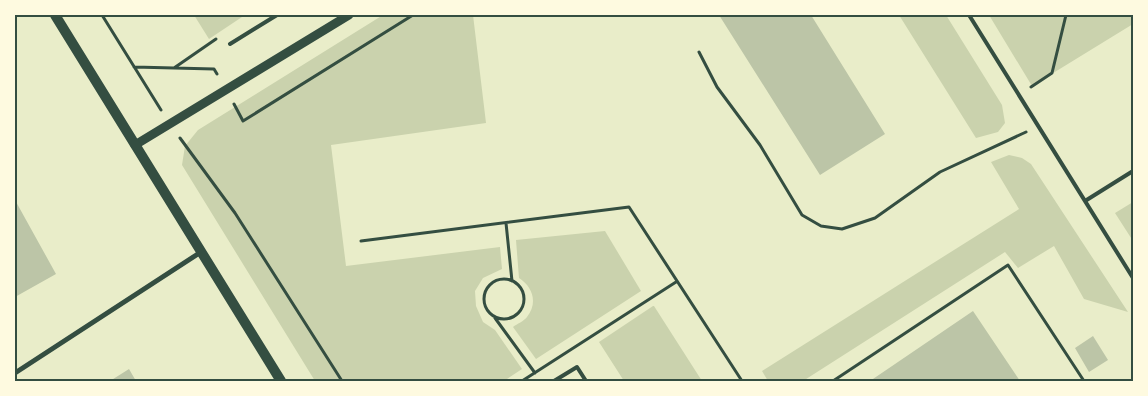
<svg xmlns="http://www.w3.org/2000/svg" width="1148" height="396" font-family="'PT Sans',sans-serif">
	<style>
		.green { fill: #cad2ad }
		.building { fill: #bcc5a7 }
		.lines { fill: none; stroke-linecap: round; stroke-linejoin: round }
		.path { stroke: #344e41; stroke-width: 3 }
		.service { stroke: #344e41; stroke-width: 4 }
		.minor { stroke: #344e41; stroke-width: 5 }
		.tertiary { stroke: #344e41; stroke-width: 9 }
		.secondary { stroke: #344e41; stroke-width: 10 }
		.neatline { fill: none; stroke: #344e41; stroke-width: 2 }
	</style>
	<rect width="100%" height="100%" fill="#e9edc9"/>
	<path class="green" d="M 194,15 L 245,15 L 209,39 Z
		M 383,15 L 473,15 L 486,123 L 331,145 L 346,266 L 500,247 L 502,269 L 483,278 L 475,291 L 476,306 L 483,322 L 495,330 L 522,369 L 504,381 L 315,381 L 182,165 L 185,146 L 198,130 Z
		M 899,15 L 946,15 L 1002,105 L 1005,123 L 998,132 L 976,138 Z
		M 989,15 L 1133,15 L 1133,24 L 1032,86 Z
		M 1009,155 L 1022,158 L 1031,164 L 1128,312 L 1084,299 L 1054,246 L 1018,268 L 1005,252 L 803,381 L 768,381 L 762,371 L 1019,209 L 991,162 Z
		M 1133,202 L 1133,241 L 1115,213 Z
		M 605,231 L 641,291 L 536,359 L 513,327 C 517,324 524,321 527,317 C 538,303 533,287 519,278 L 516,240 Z
		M 653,306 L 654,306 L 702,381 L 624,381 L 599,342 Z"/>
	<path class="building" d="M 719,15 L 811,15 L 885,134 L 820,175 Z
		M 15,200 L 56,274 L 15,297 Z
		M 973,311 L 1020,381 L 870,381 Z
		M 1093,336 L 1108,360 L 1089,372 L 1075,348 Z
		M 129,369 L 136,381 L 110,381 Z"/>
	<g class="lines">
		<path class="path" d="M 102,15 L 161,110
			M 699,52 L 717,87 L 760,145 L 802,215 L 821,226 L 842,229 L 875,218 L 940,172 L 1026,132
			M 134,67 L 214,69 L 217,74
			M 174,68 L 216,39
			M 1031,87 L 1052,73 L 1066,15
			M 234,104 L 243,121 L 413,15
			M 180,138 L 235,213 L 342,381
			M 506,223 L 512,281
			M 361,241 L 629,207 L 742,381
			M484 299a20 20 0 1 1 40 0a20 20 0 1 1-40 0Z
			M 495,318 L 535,373
			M 522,381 L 676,282
			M 833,381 L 1008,265 L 1084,381"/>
		<path class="service" d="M 969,15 L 1133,278
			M 230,44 L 277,15
			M 1085,201 L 1133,171
			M 554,381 L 577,367 L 586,381"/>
		<path class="minor" d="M 15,373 L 201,252"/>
		<path class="tertiary" d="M 135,145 L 349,15"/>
		<path class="secondary" d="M 55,15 L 281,381"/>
	</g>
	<rect width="1148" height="396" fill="none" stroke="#fefae0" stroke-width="32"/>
	<rect x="16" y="16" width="1116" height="364" class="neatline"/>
</svg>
